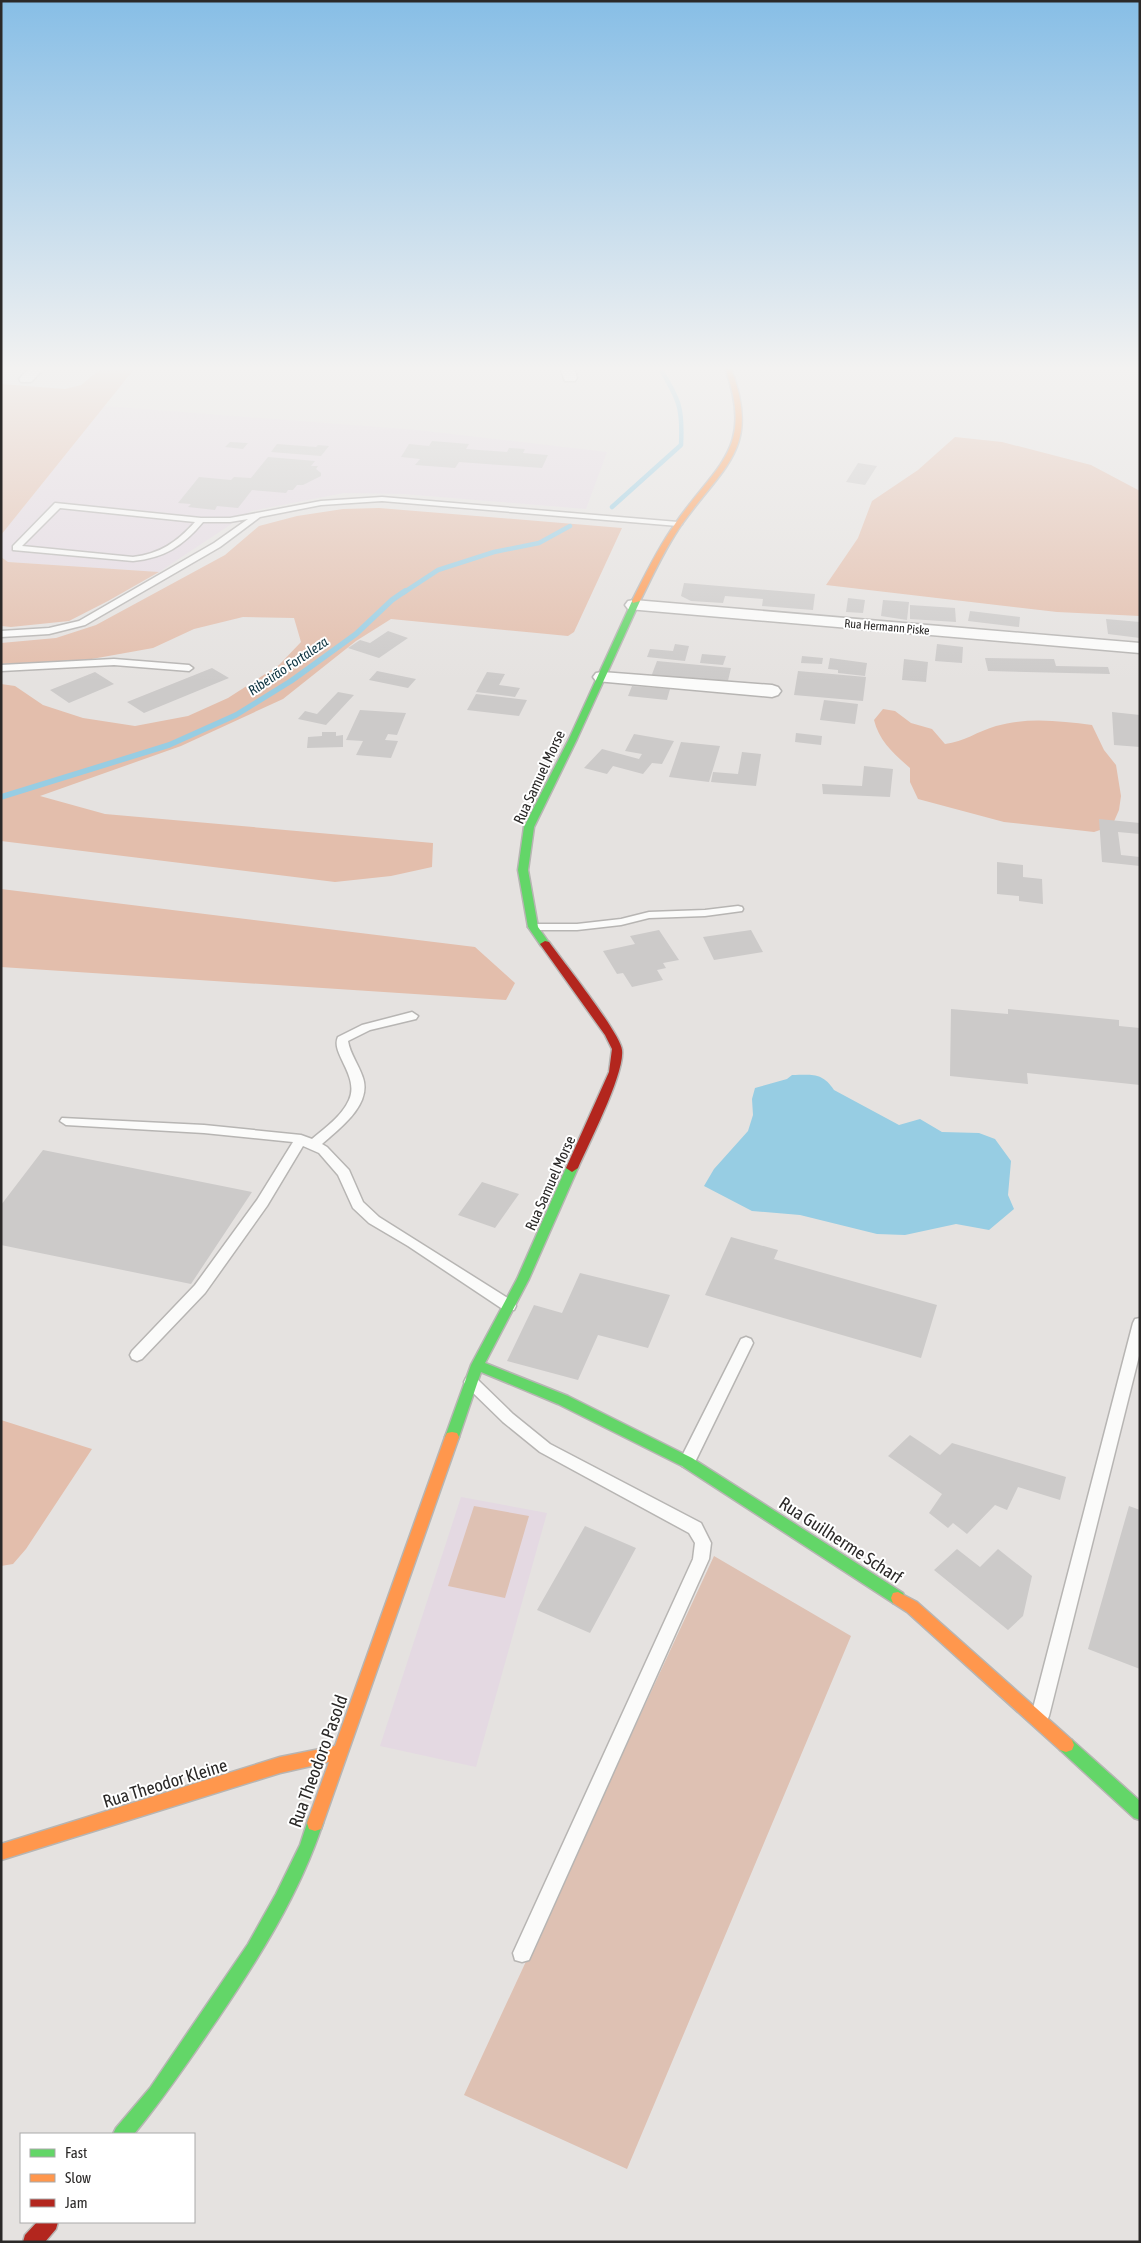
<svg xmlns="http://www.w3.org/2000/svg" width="1141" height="2243" font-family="'Asap Condensed',sans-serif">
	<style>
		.education { fill: #e4d9e2 }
		.green { fill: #dec1b3 }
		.forest { fill: #e3beac }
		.water { fill: #97cde3 }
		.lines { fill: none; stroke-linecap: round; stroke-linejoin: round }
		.stream-far1 { stroke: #97cde3; stroke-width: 4.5 }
		.stream { stroke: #97cde3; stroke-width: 5.5 }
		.building { fill: #cccac9 }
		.lane-casing { stroke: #b7b5b3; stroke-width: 3 }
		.street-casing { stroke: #b7b5b3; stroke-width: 3 }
		.fast-casing { stroke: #b7b5b3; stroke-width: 3 }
		.slow-casing { stroke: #b7b5b3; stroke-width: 3 }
		.jam-casing { stroke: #b7b5b3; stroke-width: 3 }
		.lane { fill: #fbfbfa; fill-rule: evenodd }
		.street { fill: #fbfbfa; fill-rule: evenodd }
		.fast { fill: #63d668; fill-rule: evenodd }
		.slow { fill: #ff974d; fill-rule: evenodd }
		.jam { fill: #b3261e; fill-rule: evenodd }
		.labels { text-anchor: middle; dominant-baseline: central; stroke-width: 4; stroke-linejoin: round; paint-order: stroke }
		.far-street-label { font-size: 12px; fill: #2b2928; stroke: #fff }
		.far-water-label { font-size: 14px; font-style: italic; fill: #0d3340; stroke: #fff }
		.street-label { font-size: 15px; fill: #2b2928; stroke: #fff }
		.near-street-label { font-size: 18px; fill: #2b2928; stroke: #fff }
	</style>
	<rect width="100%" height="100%" fill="#e5e2e0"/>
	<path class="education" d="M 104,406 L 417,430 L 607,452 L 586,509 L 404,494 L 344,493 L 251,511 L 159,572 L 8,562 L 1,557 L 1,535 Z
		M 461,1497 L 547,1513 L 476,1767 L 380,1746 Z"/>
	<path class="green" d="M 474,1506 L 529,1516 L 505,1598 L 448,1586 Z
		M 714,1556 L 851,1636 L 627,2169 L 464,2095 Z"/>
	<path class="forest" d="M 102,368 L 135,368 L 1,535 L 1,384 L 65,389 L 81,385 Z
		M 955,437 L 1002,442 L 1091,465 L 1140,491 L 1140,616 L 1057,612 L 826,585 L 858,538 L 872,501 L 918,470 Z
		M 379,508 L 622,528 L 574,632 L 568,636 L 391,619 L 356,641 L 283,699 L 181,746 L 40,796 L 105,814 L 433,843 L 432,867 L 391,876 L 335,882 L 1,841 L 1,684 L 15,686 L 43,705 L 83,718 L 135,726 L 188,716 L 228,698 L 279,665 L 301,642 L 294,618 L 243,617 L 194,629 L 153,648 L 75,662 L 1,664 L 1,643 L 56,638 L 96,625 L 225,555 L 259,526 L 297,516 L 343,509 Z
		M 1,557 L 8,562 L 159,572 L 108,601 L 69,621 L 11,627 L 1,626 Z
		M 883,709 L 895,711 L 911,723 L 932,729 L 945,744 C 964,742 978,731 996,726 C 1028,717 1060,721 1092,725 L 1104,750 L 1116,765 L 1121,796 L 1119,810 L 1112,826 L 1094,832 L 1004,822 L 918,799 L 910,782 L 910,768 C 894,754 879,741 874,720 Z
		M 1,889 L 475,947 L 515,983 L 506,1000 L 1,967 Z
		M 1,1420 L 92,1449 L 26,1549 L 13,1564 L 1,1566 Z"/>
	<path class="water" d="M 792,1075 C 812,1075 822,1072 834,1090 L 899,1125 L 920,1119 L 942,1132 L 979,1133 L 995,1139 L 1011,1161 L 1008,1195 L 1014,1209 L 989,1230 L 956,1224 L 905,1235 L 877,1234 L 800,1215 L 752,1211 L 704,1186 L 714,1169 L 748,1131 L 753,1115 L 752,1099 L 755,1088 L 787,1079 Z"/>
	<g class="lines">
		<path class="stream-far1" d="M 612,507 L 681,445 C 683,407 679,400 660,368
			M 403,593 L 438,570 L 494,552 L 539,543 L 570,526"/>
		<path class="stream" d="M 1,797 L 169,745 L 236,715 L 291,681 L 356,634 L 392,600 L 405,591"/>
	</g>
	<path class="building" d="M 432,441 L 469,444 L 466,449 L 507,452 L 509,448 L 525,449 L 523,453 L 548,455 L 542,468 L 459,462 L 455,468 L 415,465 L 420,459 L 401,457 L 409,444 L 429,446 Z
		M 230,442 L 248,443 L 243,449 L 225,447 Z
		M 277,444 L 316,447 L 318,445 L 329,446 L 321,456 L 271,452 Z
		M 268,457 L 315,461 L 311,466 L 318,466 L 316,469 L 321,473 L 321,476 L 303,485 L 297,485 L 293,490 L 288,490 L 286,493 L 252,490 L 238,508 L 217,506 L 215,510 L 188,507 L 191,504 L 178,503 L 199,477 L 231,480 L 234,477 L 251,478 Z
		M 858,463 L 877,466 L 865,485 L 846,482 Z
		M 684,583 L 815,594 L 813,610 L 762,606 L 763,599 L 725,596 L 723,603 L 691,601 L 681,596 Z
		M 848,598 L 865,600 L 863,613 L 846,612 Z
		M 883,600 L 909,602 L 907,620 L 881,616 Z
		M 910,605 L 955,608 L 956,622 L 910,619 Z
		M 970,611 L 1020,617 L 1019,627 L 968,621 Z
		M 1106,619 L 1140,622 L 1140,638 L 1108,634 Z
		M 388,631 L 408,638 L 379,658 L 348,648 L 360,640 L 370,643 Z
		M 675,644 L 689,646 L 685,661 L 647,657 L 650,649 L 673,651 Z
		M 937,644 L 963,647 L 962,663 L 935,661 Z
		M 702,654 L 726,656 L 723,665 L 700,663 Z
		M 802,656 L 823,658 L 822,664 L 801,663 Z
		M 830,658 L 867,663 L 865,676 L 838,673 L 838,670 L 828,669 Z
		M 985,658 L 1054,659 L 1056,666 L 1108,667 L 1110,674 L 988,671 Z
		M 904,659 L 928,662 L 926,682 L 902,680 Z
		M 657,661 L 731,668 L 727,685 L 651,677 Z
		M 212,668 L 229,678 L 144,713 L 127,702 Z
		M 377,671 L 416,679 L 408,688 L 369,680 Z
		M 798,671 L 866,677 L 863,701 L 794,695 Z
		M 95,672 L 114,684 L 69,703 L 50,690 Z
		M 487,672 L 505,674 L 499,685 L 520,688 L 515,697 L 476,692 Z
		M 632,686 L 670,689 L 667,700 L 628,696 Z
		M 338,692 L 354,695 L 326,725 L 298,719 L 305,711 L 317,714 Z
		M 476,694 L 527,700 L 519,716 L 467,710 Z
		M 824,700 L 858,704 L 855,724 L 820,720 Z
		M 360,710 L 406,713 L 397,735 L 388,734 L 385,740 L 398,741 L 391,758 L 356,755 L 363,741 L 346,740 Z
		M 1112,712 L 1140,715 L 1140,747 L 1114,745 Z
		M 322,732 L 336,732 L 336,736 L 343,735 L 343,747 L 307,748 L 308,737 L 322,736 Z
		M 796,733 L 822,736 L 821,745 L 795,742 Z
		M 634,734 L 674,741 L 662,764 L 652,763 L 643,774 L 613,766 L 607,774 L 584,768 L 602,749 L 639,759 L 642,754 L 625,751 Z
		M 681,742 L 720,746 L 709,782 L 669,777 Z
		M 742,752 L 761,754 L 756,786 L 711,782 L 713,772 L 738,774 Z
		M 864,766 L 893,769 L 890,797 L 823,794 L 822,784 L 862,786 Z
		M 1099,819 L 1140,823 L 1140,834 L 1118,832 L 1121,855 L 1140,857 L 1140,866 L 1102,862 Z
		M 997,862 L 1023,865 L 1023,877 L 1042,879 L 1043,904 L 1019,901 L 1019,896 L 997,894 Z
		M 659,930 L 679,960 L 663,963 L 666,968 L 657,970 L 663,980 L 632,987 L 623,973 L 617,974 L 603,951 L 635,944 L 630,936 Z
		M 751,930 L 763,952 L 714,960 L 703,937 Z
		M 951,1009 L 1008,1014 L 1008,1009 L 1119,1020 L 1119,1026 L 1140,1028 L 1140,1085 L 1027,1073 L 1028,1084 L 950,1076 Z
		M 43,1150 L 252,1192 L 191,1284 L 1,1245 L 1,1205 Z
		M 482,1182 L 519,1194 L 495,1228 L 458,1215 Z
		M 731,1237 L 778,1250 L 774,1259 L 937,1305 L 921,1358 L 705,1295 Z
		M 580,1273 L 670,1295 L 648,1348 L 598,1335 L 578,1380 L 507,1361 L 534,1305 L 562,1313 Z
		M 910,1435 L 940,1455 L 952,1443 L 1066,1477 L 1060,1500 L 1018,1487 L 1007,1510 L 995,1505 L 967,1534 L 953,1523 L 948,1528 L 929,1513 L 942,1494 L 888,1456 Z
		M 1129,1506 L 1140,1510 L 1140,1669 L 1088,1649 Z
		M 585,1526 L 636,1548 L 590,1633 L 537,1610 Z
		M 957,1549 L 980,1567 L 998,1549 L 1032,1576 L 1023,1616 L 1008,1630 L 934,1570 Z"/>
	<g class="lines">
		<defs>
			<path id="lane" d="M 382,497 L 678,522 L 682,524 L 678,526 L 382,501 L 321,505 L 260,517 L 220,547 L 85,625 L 49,634 L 1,637 L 1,631 L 49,628 L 79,621 L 214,543 L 248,519 L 230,522 L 203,522 C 183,546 164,558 133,561 L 13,550 L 13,546 L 55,503 L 201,518 L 230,518 L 321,501 ZM 60,508 L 195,522 C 177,542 160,554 133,557 L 22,546 Z
				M 114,659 L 189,665 L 193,668 L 189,671 L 114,665 L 1,671 L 1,665 Z
				M 738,906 L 742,907 L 743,909 L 742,911 L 705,916 L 649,918 L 621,925 L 577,930 L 533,930 L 528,927 L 533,924 L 577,924 L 621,919 L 649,912 L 705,910 Z
				M 412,1012 L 418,1016 L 416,1019 L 370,1030 L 348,1041 C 350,1054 359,1065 363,1078 C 372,1105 339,1129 322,1144 L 327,1147 L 349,1170 L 363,1202 L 379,1217 L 514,1302 L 516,1306 L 514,1310 L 504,1310 L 408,1246 L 369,1223 L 353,1208 L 338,1175 L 319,1153 L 303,1146 L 267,1206 L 205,1293 L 142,1359 L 137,1361 L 132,1359 L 130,1355 L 132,1351 L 195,1285 L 257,1200 L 293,1142 L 204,1133 L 66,1125 L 60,1121 L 62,1118 L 204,1125 L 301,1135 L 312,1139 C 325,1128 342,1116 349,1100 C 360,1076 330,1053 338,1037 L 362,1025 Z
				M 1140,1318 L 1140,1352 L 1049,1716 L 1046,1722 L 1040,1724 L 1034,1722 L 1031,1716 L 1133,1323 L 1135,1319 Z
				M 746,1337 L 751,1339 L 753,1343 L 695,1462 L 692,1466 L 687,1468 L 682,1466 L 679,1462 L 741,1339 Z
				M 471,1376 L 476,1378 L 513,1414 L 550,1444 L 701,1523 L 711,1543 L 709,1559 L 529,1960 L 522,1962 L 515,1960 L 513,1953 L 693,1559 L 695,1543 L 689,1533 L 540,1452 L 503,1422 L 466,1386 L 464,1382 L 466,1378 Z"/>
			<path id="street" d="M 30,368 L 45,368 L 31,382 L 21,382 L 19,379 Z
				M 560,368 L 574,368 L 577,378 L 575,381 L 565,381 Z
				M 634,600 L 1140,643 L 1140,653 L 628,609 L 625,605 L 628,601 Z
				M 602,672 L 772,685 L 778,687 L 781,691 L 778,695 L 772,697 L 596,681 L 593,677 L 596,673 Z"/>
			<path id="fast" d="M 633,599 L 640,601 L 577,739 L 534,827 L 528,870 L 538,927 L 550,944 L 549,946 L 541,946 L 528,927 L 518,870 L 524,827 L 569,739 Z
				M 572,1164 L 578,1168 L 529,1279 L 485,1363 L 568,1396 L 692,1458 L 903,1593 L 905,1598 L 903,1603 L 898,1604 L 893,1603 L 682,1466 L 558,1404 L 481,1372 L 459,1437 L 457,1441 L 452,1442 L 447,1441 L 445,1437 L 471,1365 L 517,1279 L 566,1168 Z
				M 1066,1738 L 1072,1740 L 1140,1801 L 1140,1820 L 1134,1818 L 1060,1750 L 1058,1745 L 1060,1740 Z
				M 315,1815 L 321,1817 L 323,1823 C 299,1895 259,1958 217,2020 C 190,2059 164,2098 134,2134 L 113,2134 L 116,2128 L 150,2088 L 248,1944 L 276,1894 L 300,1845 L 309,1817 Z"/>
			<path id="slow" d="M 725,368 L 731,368 C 761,449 724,465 682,524 C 665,548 653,575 640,601 L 633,603 L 632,601 C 645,575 658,548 675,524 C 716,464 755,450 725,368 Z
				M 452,1432 L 457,1433 L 459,1437 L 321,1829 L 315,1831 L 309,1829 L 307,1823 L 329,1762 L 280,1773 L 1,1860 L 1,1844 L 280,1757 L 335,1746 L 445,1437 L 447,1433 Z
				M 898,1592 L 917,1602 L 1072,1740 L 1074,1745 L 1072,1750 L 1066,1752 L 1060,1750 L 907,1612 L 893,1603 L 891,1598 L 893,1593 Z"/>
			<path id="jam" d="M 545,941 L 549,942 C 562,960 621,1034 622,1050 C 625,1073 589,1143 578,1168 L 572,1172 L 566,1168 L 609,1072 L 612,1049 L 605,1035 L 540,944 Z
				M 37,2222 L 58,2222 L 56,2229 L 45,2242 L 23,2242 L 25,2235 Z"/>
		</defs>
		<use href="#lane" class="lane-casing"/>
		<use href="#street" class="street-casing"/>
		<use href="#fast" class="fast-casing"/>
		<use href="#slow" class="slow-casing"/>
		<use href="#jam" class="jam-casing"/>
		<use href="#lane" class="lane"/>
		<use href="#street" class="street"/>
		<use href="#fast" class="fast"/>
		<use href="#slow" class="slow"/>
		<use href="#jam" class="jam"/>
	</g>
	<linearGradient id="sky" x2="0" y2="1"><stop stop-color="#87bee6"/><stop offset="0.54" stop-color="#f3f2f1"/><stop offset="1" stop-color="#f3f2f1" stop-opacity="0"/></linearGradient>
	<rect width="1141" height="682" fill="url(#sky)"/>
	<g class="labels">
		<g class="far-street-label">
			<text transform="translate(887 627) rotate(5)">Rua Hermann Piske</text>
		</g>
		<g class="far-water-label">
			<text transform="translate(288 666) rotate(-34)">Ribeirão Fortaleza</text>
		</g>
		<g class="street-label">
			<text transform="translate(539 777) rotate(-65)">Rua Samuel Morse</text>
			<text transform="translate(550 1183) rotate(-66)">Rua Samuel Morse</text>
		</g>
		<g class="near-street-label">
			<text transform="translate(841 1540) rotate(33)">Rua Guilherme Scharf</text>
			<text transform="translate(318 1761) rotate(-70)">Rua Theodoro Pasold</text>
			<text transform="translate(165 1783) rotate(-17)">Rua Theodor Kleine</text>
		</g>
	</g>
	<rect width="1141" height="2243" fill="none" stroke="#2b2928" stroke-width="5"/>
	<rect x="20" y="2133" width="175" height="90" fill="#ffffff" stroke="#aaa9a9"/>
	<rect x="30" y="2149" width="25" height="8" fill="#63d668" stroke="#aaa9a9"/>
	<text x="65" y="2158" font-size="15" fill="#2b2928">Fast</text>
	<rect x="30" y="2174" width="25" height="8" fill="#ff974d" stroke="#aaa9a9"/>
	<text x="65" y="2183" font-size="15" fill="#2b2928">Slow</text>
	<rect x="30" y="2199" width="25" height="8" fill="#b3261e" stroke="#aaa9a9"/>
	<text x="65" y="2208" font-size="15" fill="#2b2928">Jam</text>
</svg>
